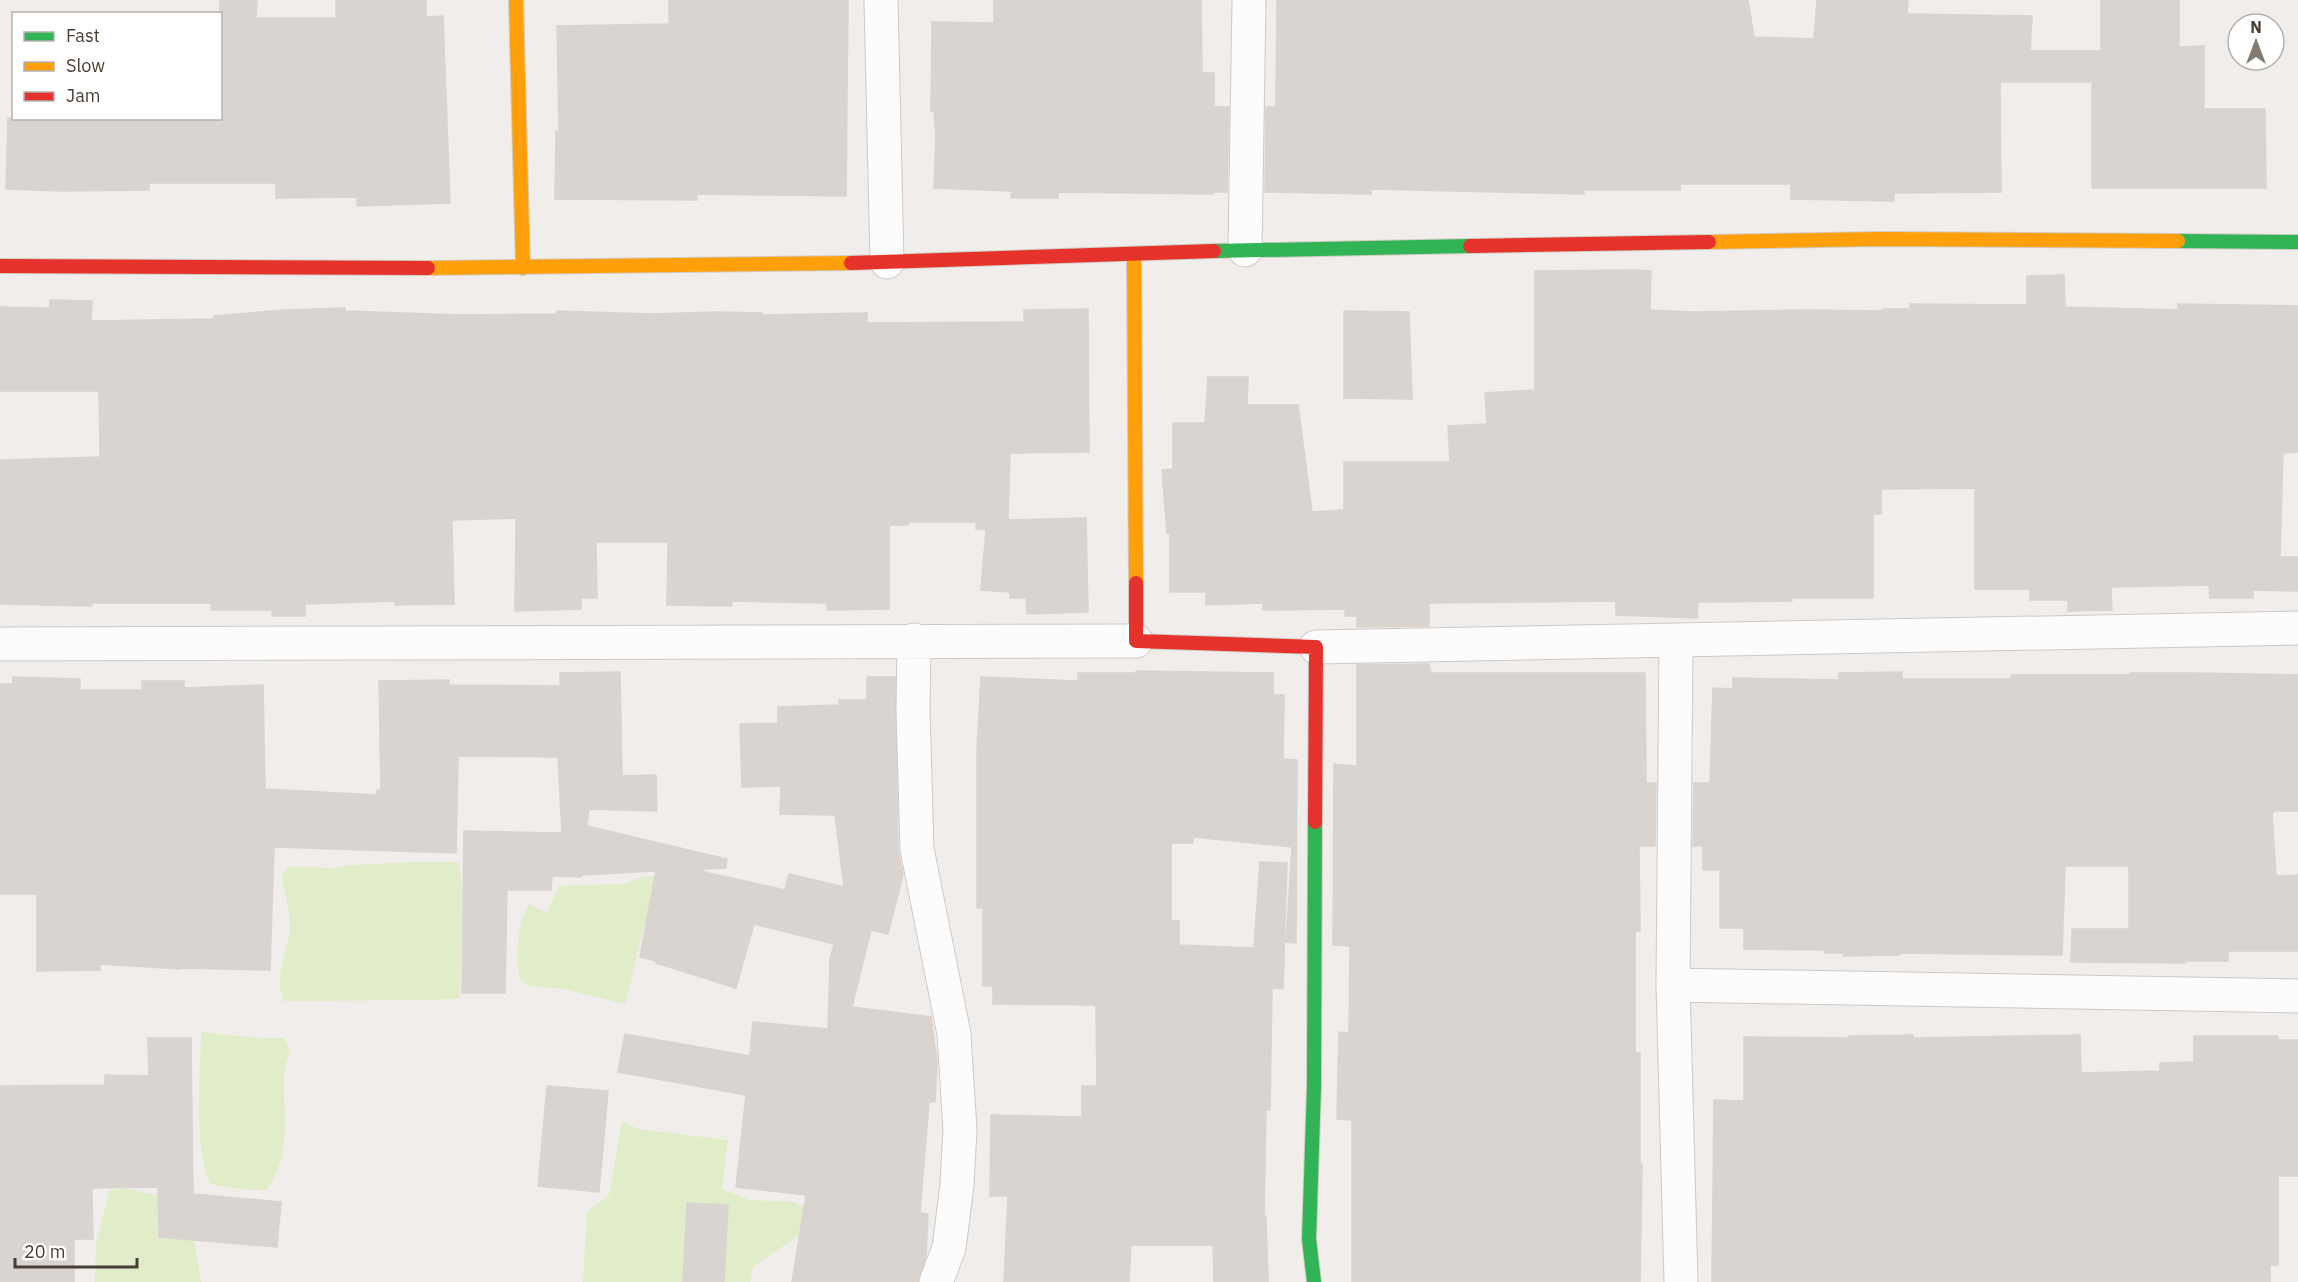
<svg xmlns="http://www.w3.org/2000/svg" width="2298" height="1282" font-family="'IBM Plex Sans',sans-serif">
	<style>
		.green { fill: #e1ecc8 }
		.building { fill: #d9d4d0; stroke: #d9d4cf; stroke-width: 1.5 }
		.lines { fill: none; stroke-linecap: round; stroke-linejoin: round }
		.street-casing { stroke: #cdc9c6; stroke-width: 35 }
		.fast-casing { stroke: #d2ccc1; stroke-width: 16 }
		.slow-casing { stroke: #d2ccc1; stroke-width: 16 }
		.jam-casing { stroke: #d2ccc1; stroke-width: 16 }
		.street { stroke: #fdfcfc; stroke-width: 33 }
		.fast { stroke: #30b455; stroke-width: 14 }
		.slow { stroke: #ff9f0a; stroke-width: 14 }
		.jam { stroke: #e5322d; stroke-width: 14 }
	</style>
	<rect width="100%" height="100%" fill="#f0edea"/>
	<path class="green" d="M 417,862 L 458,862 L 462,884 L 460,998 L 434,1000 L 284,1001 C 272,973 290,951 290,927 C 290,910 284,892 282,875 L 288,866 L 335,868 L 351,865 Z
		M 661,875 L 654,905 L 642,933 L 625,1004 L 564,989 L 529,986 L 519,978 C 517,953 516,927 529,904 L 547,913 L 559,886 L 622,884 L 642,877 Z
		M 201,1032 L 259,1038 L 284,1038 L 290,1048 C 288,1057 285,1067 284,1076 C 283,1114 292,1157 266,1190 L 246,1190 L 210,1184 C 193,1143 201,1077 201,1032 Z
		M 622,1121 L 638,1129 L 728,1140 L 722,1189 L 749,1200 L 794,1202 L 817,1213 L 805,1231 L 753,1267 L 750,1282 L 583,1282 L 587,1212 L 609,1195 Z
		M 126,1188 L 175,1200 L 190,1216 L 201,1282 L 95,1282 L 96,1243 L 110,1190 Z"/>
	<path class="building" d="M 220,0 L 257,0 L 256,18 L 336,18 L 336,0 L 426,0 L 426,17 L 443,16 L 450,203 L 357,206 L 357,197 L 276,198 L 276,183 L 149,183 L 149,190 L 63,191 L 6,189 L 8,118 L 220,118 Z
		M 669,0 L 848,0 L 846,196 L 697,194 L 697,200 L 555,199 L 556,131 L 559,132 L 557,26 L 669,24 Z
		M 994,0 L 1201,0 L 1202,73 L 1214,73 L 1214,107 L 1229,107 L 1227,192 L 1214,192 L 1213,194 L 1058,192 L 1058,198 L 1011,198 L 1012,191 L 934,188 L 936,135 L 934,111 L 931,111 L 932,22 L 994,23 Z
		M 1277,0 L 1748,0 L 1754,37 L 1814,39 L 1817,0 L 1908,0 L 1907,14 L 2032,16 L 2030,51 L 2101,51 L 2101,0 L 2179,0 L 2179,47 L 2204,46 L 2204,109 L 2265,109 L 2266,188 L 2092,188 L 2092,82 L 2000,82 L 2001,192 L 1894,193 L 1894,201 L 1791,199 L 1791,184 L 1680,184 L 1680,190 L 1584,190 L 1584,194 L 1371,189 L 1371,194 L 1265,192 L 1266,107 L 1276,107 Z
		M 1636,270 L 1651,271 L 1650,310 L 1692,312 L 1803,310 L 1882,311 L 1882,309 L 1910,309 L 1910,304 L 2027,305 L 2027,276 L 2064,275 L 2065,307 L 2178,310 L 2178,304 L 2298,306 L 2298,452 L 2283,453 L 2280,557 L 2298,557 L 2298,591 L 2253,590 L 2253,598 L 2210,598 L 2209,585 L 2111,587 L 2112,610 L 2068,611 L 2068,600 L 2030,600 L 2030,589 L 1975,589 L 1975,488 L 1881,489 L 1881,514 L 1873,514 L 1873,598 L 1792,598 L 1792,601 L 1698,602 L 1697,618 L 1616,615 L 1616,601 L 1429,603 L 1429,626 L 1357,627 L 1357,616 L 1345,616 L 1345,609 L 1263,610 L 1263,603 L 1206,605 L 1206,592 L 1170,592 L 1170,532 L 1167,533 L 1162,470 L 1173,469 L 1173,423 L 1205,423 L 1208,377 L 1248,377 L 1247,405 L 1298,405 L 1312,512 L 1344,510 L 1344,462 L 1450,462 L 1448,426 L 1487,424 L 1485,393 L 1535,390 L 1535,271 Z
		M 50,300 L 92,301 L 91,321 L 214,319 L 214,316 L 285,310 L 345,308 L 345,311 L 460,315 L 557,314 L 557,311 L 651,314 L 716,312 L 762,313 L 762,315 L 867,313 L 867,323 L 1024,322 L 1024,310 L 1088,309 L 1089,452 L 1010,453 L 1008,520 L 1086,518 L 1088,612 L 1027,614 L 1026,598 L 1010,598 L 1010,592 L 981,590 L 986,530 L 976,529 L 976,522 L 908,522 L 908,525 L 889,525 L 889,609 L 827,610 L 827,603 L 732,601 L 732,606 L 667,605 L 668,542 L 596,542 L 597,598 L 581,598 L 581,609 L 515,611 L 516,518 L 452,520 L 454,604 L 395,605 L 395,601 L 305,604 L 305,616 L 272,616 L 272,610 L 211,610 L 211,603 L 92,603 L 92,606 L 0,604 L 0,460 L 100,457 L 99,391 L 0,391 L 0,307 L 50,308 Z
		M 1344,311 L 1409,312 L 1412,399 L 1344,398 Z
		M 1429,664 L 1431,673 L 1645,673 L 1646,783 L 1656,783 L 1655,846 L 1639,846 L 1640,931 L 1635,931 L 1635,1053 L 1640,1053 L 1640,1164 L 1642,1164 L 1640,1282 L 1352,1282 L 1352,1120 L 1337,1119 L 1339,1032 L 1349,1033 L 1350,946 L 1333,945 L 1334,764 L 1357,766 L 1357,665 Z
		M 1136,671 L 1273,673 L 1273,695 L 1284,695 L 1283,759 L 1297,760 L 1296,943 L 1286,942 L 1292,847 L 1193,837 L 1193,843 L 1171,843 L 1171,921 L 1179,921 L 1179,945 L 1254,948 L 1260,862 L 1287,863 L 1283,989 L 1272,988 L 1270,1110 L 1266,1110 L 1264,1216 L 1266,1216 L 1268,1282 L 1214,1282 L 1213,1245 L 1131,1245 L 1129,1282 L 1004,1282 L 1008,1196 L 990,1196 L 991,1115 L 1082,1117 L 1082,1086 L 1097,1086 L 1096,1005 L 993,1004 L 993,986 L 983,986 L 983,908 L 977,908 L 977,751 L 981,677 L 1078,681 L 1078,673 L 1136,673 Z
		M 620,672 L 622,776 L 656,775 L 657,811 L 589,809 L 587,826 L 727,859 L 726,868 L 703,869 L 704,872 L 785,890 L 789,874 L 844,887 L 835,815 L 780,814 L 781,786 L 742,787 L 740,724 L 778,723 L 778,707 L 839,705 L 839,700 L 867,700 L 867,677 L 895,677 L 898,850 L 903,875 L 888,934 L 871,930 L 852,1007 L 931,1017 L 937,1061 L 935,1102 L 929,1102 L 920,1213 L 928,1214 L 926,1256 L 918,1282 L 792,1282 L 806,1195 L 736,1187 L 746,1095 L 618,1072 L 625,1034 L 750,1056 L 753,1022 L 828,1029 L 830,959 L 834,944 L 754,924 L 736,988 L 656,963 L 656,961 L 640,957 L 656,871 L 581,875 L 581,877 L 552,876 L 551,890 L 507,890 L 505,993 L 462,993 L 464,831 L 562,833 L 558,757 L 458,756 L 456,853 L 274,847 L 270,970 L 180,968 L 180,969 L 100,964 L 100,970 L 37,971 L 37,894 L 0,894 L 0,684 L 13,684 L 13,677 L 80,679 L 80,690 L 142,690 L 142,681 L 184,681 L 184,688 L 263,685 L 265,789 L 377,795 L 377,790 L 381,790 L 379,681 L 449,680 L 449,685 L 560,686 L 560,673 Z
		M 1902,672 L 1902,679 L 2011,679 L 2011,675 L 2130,675 L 2130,673 L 2195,673 L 2298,675 L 2298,811 L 2274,811 L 2272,814 L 2276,876 L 2298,875 L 2298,951 L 2228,951 L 2228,961 L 2185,961 L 2185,963 L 2071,962 L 2072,929 L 2129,929 L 2129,866 L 2065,866 L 2062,955 L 1900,953 L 1900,955 L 1843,956 L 1843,953 L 1825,953 L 1825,950 L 1744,949 L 1744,928 L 1720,928 L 1720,870 L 1703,870 L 1703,846 L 1693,846 L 1694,783 L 1710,783 L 1713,688 L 1733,689 L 1733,678 L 1839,680 L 1839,673 Z
		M 1913,1035 L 1913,1038 L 2080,1035 L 2081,1073 L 2160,1071 L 2160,1063 L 2194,1062 L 2194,1036 L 2278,1036 L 2278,1040 L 2298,1040 L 2298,1176 L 2278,1176 L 2278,1265 L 2270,1265 L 2270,1282 L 1712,1282 L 1714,1100 L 1744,1101 L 1744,1037 L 1849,1038 L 1849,1036 Z
		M 148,1038 L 191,1038 L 193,1194 L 281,1202 L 277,1247 L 159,1237 L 158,1187 L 92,1188 L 93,1239 L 74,1239 L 74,1282 L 0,1282 L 0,1086 L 105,1085 L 105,1075 L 149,1076 Z
		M 547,1086 L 608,1091 L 599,1192 L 538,1186 Z
		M 687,1203 L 728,1205 L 724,1282 L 683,1282 Z"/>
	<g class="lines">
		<defs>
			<path id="street" d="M 881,0 L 887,262
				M 1245,250 L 1249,0
				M 914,640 L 913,710 L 917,849 L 954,1034 L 960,1130 L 957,1185 L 949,1248 L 936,1282
				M 1676,641 L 1673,985 L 1681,1282
				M 0,644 L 1136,641
				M 1316,647 L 2298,628
				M 1673,985 L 2298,996"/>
			<path id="fast" d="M 2178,241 L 2298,242
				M 1214,251 L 1470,246
				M 1314,1282 L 1309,1239 L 1314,1086 L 1315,822"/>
			<path id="slow" d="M 516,0 L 523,268
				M 1709,242 L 1879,239 L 2178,241
				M 1134,255 L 1136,583
				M 428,268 L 851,263"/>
			<path id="jam" d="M 1470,246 L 1709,242
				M 851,263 L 1214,251
				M 0,266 L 428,268
				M 1136,583 L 1136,641 L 1316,647 L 1315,822"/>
		</defs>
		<use href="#street" class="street-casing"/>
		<use href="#fast" class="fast-casing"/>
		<use href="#slow" class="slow-casing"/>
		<use href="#jam" class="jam-casing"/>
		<use href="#street" class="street"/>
		<use href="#fast" class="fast"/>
		<use href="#slow" class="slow"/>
		<use href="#jam" class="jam"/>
	</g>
	<rect x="12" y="12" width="210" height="108" fill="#ffffff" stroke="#b5b2ae" stroke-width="1.5"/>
	<rect x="24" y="32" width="30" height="9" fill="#30b455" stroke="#b5b2ae" stroke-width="1.5"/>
	<text x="66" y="42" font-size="18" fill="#473e35">Fast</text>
	<rect x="24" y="62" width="30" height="9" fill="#ff9f0a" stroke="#b5b2ae" stroke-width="1.5"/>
	<text x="66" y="72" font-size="18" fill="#473e35">Slow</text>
	<rect x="24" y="92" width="30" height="9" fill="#e5322d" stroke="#b5b2ae" stroke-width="1.5"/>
	<text x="66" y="102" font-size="18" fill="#473e35">Jam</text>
	<g transform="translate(2256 42)"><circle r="28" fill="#ffffff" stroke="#b5b2ae" stroke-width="1.5"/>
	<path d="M0-4.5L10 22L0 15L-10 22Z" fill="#827b74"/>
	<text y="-9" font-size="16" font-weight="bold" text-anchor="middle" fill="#473e35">N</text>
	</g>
	<path d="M15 1258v9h122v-9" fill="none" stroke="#473e35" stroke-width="3"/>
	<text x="24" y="1258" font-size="18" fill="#473e35" stroke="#ffffff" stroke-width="4.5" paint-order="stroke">20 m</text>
</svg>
